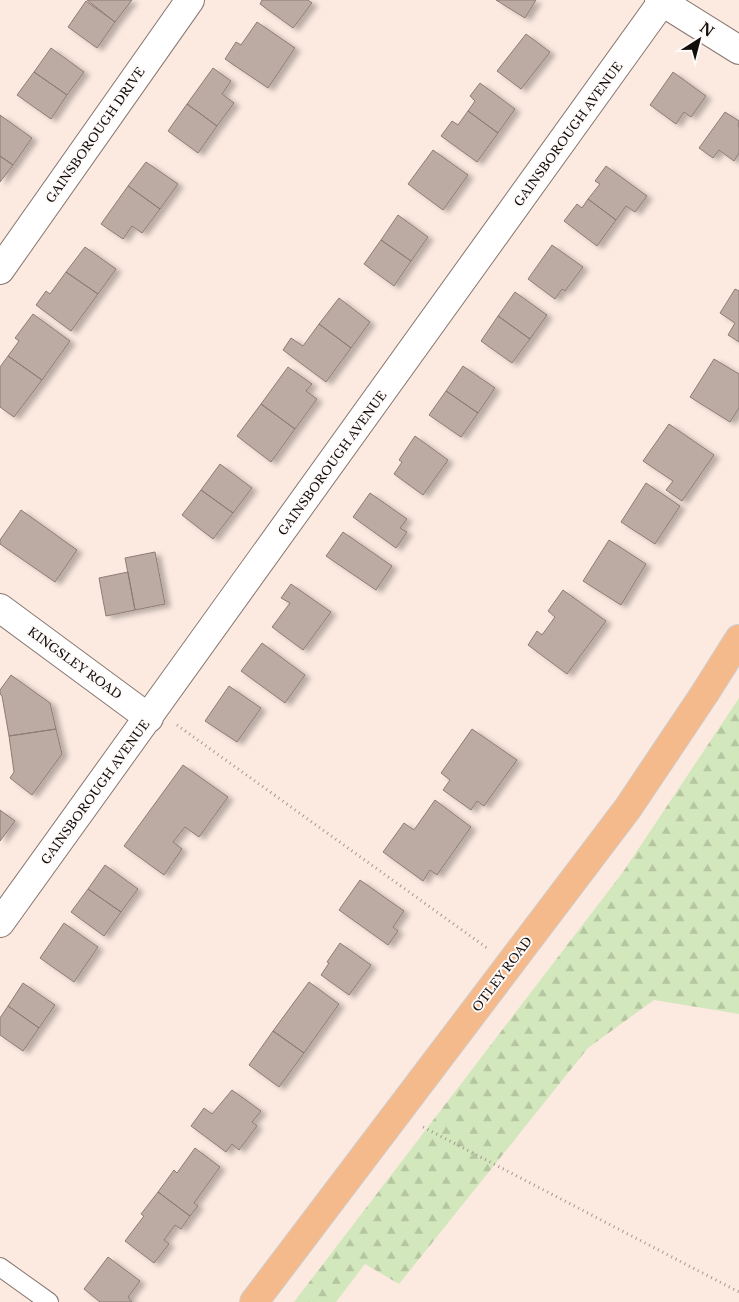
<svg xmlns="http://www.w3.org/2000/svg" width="739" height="1302" font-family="'Libre Baskerville',serif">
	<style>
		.forest { fill: url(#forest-firs) }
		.building { fill: #bcaba3; stroke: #8d7c75; filter: url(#shadow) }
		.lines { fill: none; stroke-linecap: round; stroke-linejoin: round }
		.service-casing { stroke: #887770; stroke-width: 20 }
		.minor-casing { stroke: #887770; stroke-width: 30 }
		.trunk-casing { stroke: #d0cfce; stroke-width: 30 }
		.path { stroke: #a59791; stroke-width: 3; stroke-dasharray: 1 4; stroke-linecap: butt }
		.service { stroke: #fff; stroke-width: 18 }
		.minor { stroke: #fff; stroke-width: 28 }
		.trunk { stroke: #f4ba8c; stroke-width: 28 }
		.labels { text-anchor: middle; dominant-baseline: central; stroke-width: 4; stroke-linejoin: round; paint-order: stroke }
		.street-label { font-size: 12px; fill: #130d0a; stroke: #fefaf9 }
	</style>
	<defs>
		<pattern id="forest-firs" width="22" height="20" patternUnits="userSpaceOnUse" patternTransform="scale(1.25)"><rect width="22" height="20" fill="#d3e7bc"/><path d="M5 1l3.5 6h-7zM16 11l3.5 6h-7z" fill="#b4c5a0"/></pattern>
		<filter id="shadow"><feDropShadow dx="5.5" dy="3" stdDeviation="2.5" flood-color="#0004"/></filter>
	</defs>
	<rect width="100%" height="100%" fill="#fceae1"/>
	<path class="forest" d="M 739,698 L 739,1014 L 654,1000 L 588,1048 L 399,1284 L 365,1264 L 336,1302 L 294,1302 L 623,872 Z"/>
	<path class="building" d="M 87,0 L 132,0 L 115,22 Z
		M 262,0 L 308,0 L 312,3 L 293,28 L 260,4 Z
		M 496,0 L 536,0 L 525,18 Z
		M 86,1 L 115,22 L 97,48 L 68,27 Z
		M 257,22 L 295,48 L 268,88 L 225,59 L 236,42 L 241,45 Z
		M 526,34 L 550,52 L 521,89 L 497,71 Z
		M 51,48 L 84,72 L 67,95 L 34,72 Z
		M 213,68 L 231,81 L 222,94 L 234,103 L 217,126 L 187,104 Z
		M 34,72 L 67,95 L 51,119 L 17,95 Z
		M 673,72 L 706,96 L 691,117 L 684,112 L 676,124 L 650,105 Z
		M 480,83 L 515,109 L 498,133 L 468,111 L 475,101 L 470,96 Z
		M 187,104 L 217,126 L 198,153 L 168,131 Z
		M 468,111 L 498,133 L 477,162 L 441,136 L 452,121 L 458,125 Z
		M 725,112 L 739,121 L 738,126 L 739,127 L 739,153 L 734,161 L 719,150 L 713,158 L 699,148 Z
		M 0,115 L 32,138 L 13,165 L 0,156 Z
		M 433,150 L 468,175 L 443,210 L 408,184 Z
		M 0,156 L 13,165 L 0,182 Z
		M 146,162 L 178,184 L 160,209 L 128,186 Z
		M 606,166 L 647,196 L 635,212 L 626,206 L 616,220 L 588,199 L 600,184 L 595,181 Z
		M 128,186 L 160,209 L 142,233 L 132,226 L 123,239 L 101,224 Z
		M 588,199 L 616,220 L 597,246 L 564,221 L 577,204 L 582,208 Z
		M 398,215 L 428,237 L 411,261 L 381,240 Z
		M 381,240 L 411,261 L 394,286 L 364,264 Z
		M 552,245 L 583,267 L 565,291 L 562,289 L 555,299 L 528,279 Z
		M 85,247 L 116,269 L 98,294 L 66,272 Z
		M 66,272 L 98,294 L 71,331 L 36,305 L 46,291 L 50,294 Z
		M 735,289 L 739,291 L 739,342 L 728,335 L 735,323 L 720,313 Z
		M 515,292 L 547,315 L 530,339 L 498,316 Z
		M 339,298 L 370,322 L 351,348 L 319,324 Z
		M 33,314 L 70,341 L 42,380 L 8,356 L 19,341 L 15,338 Z
		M 498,316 L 530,339 L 512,363 L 481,341 Z
		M 319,324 L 351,348 L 326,382 L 283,350 L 291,338 L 303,346 Z
		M 8,356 L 42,380 L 14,417 L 0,407 L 0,367 Z
		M 714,359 L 739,374 L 739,408 L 730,422 L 690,397 Z
		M 463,366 L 495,388 L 478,413 L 446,391 Z
		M 288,367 L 312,384 L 306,391 L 317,399 L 295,429 L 261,404 Z
		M 446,391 L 478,413 L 461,437 L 429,415 Z
		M 261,404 L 295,429 L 271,462 L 237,436 Z
		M 669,424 L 714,455 L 682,501 L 666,490 L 673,481 L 643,461 Z
		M 415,436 L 448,460 L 423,495 L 394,474 L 402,462 L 399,460 Z
		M 220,464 L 252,488 L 233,513 L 201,490 Z
		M 646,483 L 680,506 L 655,544 L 621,522 Z
		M 201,490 L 233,513 L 213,539 L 182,515 Z
		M 370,493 L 407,519 L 400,528 L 407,532 L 396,548 L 353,517 Z
		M 21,510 L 77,550 L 55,582 L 0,544 L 0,540 Z
		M 343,532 L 392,566 L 376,590 L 326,556 Z
		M 609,540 L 646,564 L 621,605 L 583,581 Z
		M 155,552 L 165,604 L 135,610 L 125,558 Z
		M 128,572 L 135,610 L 106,616 L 99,578 Z
		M 291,584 L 331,612 L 303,650 L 272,627 L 290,603 L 281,598 Z
		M 563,590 L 606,621 L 567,674 L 528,645 L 537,631 L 542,635 L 555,617 L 548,611 Z
		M 262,643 L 305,675 L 285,703 L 241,671 Z
		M 11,675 L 50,703 L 56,729 L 9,736 L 2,696 L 0,694 L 0,690 Z
		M 229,686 L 261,708 L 237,742 L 205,721 Z
		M 56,729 L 62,754 L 32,795 L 10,778 L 14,772 L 9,736 Z
		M 472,729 L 517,760 L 484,806 L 477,801 L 471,810 L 443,790 L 450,780 L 441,773 Z
		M 183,765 L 228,797 L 199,837 L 185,827 L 173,842 L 182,849 L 164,875 L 124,846 Z
		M 435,800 L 471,827 L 437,875 L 430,870 L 423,881 L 383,852 L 404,823 L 414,830 Z
		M 0,810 L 15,821 L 0,841 Z
		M 105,865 L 138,889 L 121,912 L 88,889 Z
		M 360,880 L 404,911 L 393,927 L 398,931 L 388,945 L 339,910 Z
		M 88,889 L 121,912 L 104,936 L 71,912 Z
		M 64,923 L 98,947 L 74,982 L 40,958 Z
		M 340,943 L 371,965 L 349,995 L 321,975 L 329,963 L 327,962 Z
		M 309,982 L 339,1004 L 304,1053 L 273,1031 Z
		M 23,983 L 55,1005 L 39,1028 L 8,1006 Z
		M 8,1006 L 39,1028 L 23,1051 L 0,1035 L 0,1018 Z
		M 273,1031 L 304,1053 L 279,1087 L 249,1065 Z
		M 232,1090 L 261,1111 L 252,1122 L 257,1126 L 239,1150 L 232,1144 L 226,1152 L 191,1126 L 204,1108 L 212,1114 Z
		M 195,1148 L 220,1167 L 194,1203 L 198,1206 L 190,1216 L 158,1192 L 174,1170 L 177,1173 Z
		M 158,1192 L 190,1216 L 181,1229 L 175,1225 L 164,1240 L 169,1244 L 154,1263 L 125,1241 L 144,1216 L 141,1214 Z
		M 108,1257 L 140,1281 L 128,1297 L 132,1302 L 100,1302 L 84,1289 Z"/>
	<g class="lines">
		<defs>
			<path id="service" d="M 0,1267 L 49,1302"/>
			<path id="minor" d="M 659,0 L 739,50
				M 0,270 L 190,0
				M 0,608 L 149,718
				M 0,923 L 662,2"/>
			<path id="trunk" d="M 254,1302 L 628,808 L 705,693 L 739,639"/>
		</defs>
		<use href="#service" class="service-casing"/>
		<use href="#minor" class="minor-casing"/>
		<use href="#trunk" class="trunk-casing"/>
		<path class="path" d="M 177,725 L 487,948
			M 423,1127 L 739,1292"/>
		<use href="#service" class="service"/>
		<use href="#minor" class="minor"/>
		<use href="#trunk" class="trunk"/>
	</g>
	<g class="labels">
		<g class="street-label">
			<text transform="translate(568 134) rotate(-54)">GAINSBOROUGH AVENUE</text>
			<text transform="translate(95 135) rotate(-55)">GAINSBOROUGH DRIVE</text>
			<text transform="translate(332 463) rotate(-54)">GAINSBOROUGH AVENUE</text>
			<text transform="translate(75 663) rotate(36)">KINGSLEY ROAD</text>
			<text transform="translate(95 792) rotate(-54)">GAINSBOROUGH AVENUE</text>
			<text transform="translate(502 974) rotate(-53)">OTLEY ROAD</text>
		</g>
	</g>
	<g transform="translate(699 40) rotate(36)" stroke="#fefaf9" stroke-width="4" paint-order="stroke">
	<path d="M0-4L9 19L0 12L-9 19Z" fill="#130d0a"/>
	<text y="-8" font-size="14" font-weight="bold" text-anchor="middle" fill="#130d0a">N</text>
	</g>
</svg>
